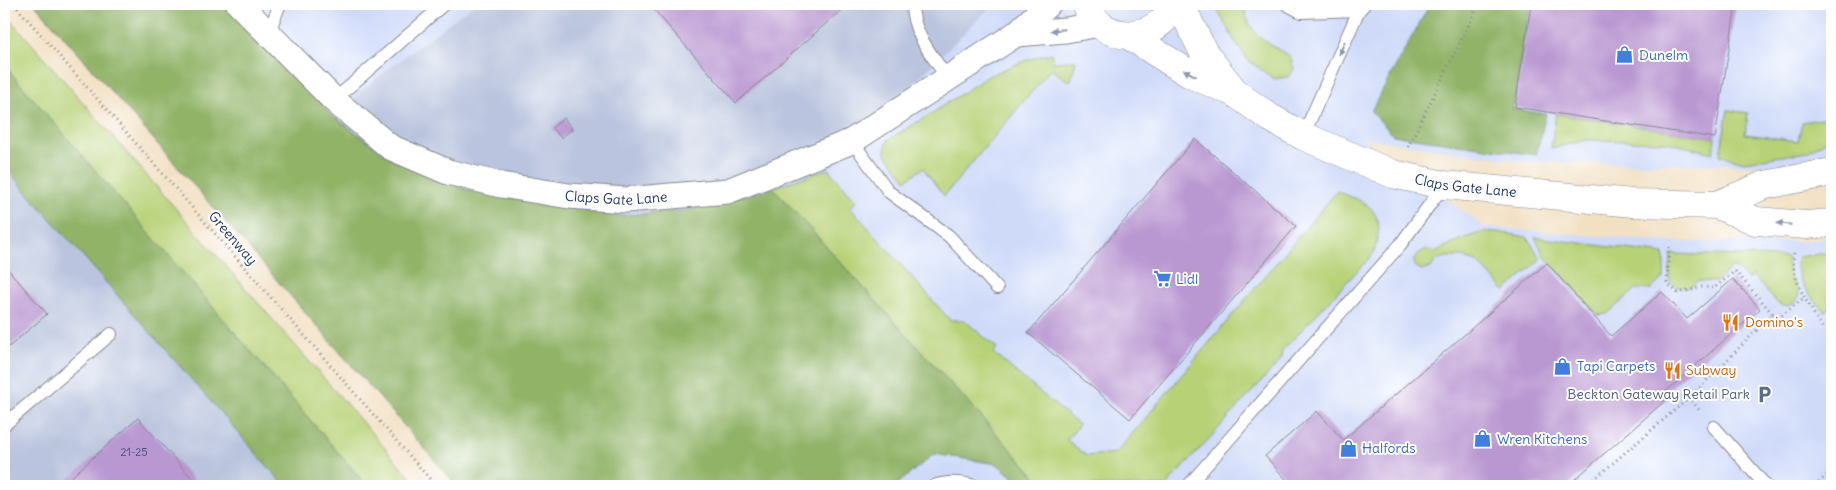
<svg xmlns="http://www.w3.org/2000/svg" width="1836" height="490" font-family="Delius,sans-serif">
	<style>
		.built { fill: #cfdaf9 }
		.industrial { fill: #bac4de }
		.green { fill: #b7d176; stroke: #69806a }
		.forest { fill: #91b367; stroke: #567162 }
		.building { fill: #b997d1 }
		.lines { fill: none; stroke-linecap: round; stroke-linejoin: round }
		.lane-casing { stroke: #868890; stroke-width: 14 }
		.street-casing { stroke: #868890; stroke-width: 27 }
		.secondary-casing { stroke: #868890; stroke-width: 29 }
		.path { stroke: #868890; stroke-width: 3; stroke-dasharray: 1 4; stroke-linecap: butt }
		.lane { stroke: #fff; stroke-width: 12 }
		.street { stroke: #fff; stroke-width: 25 }
		.secondary { stroke: #fff; stroke-width: 28 }
		.oneway { fill: #8d97ae }
		.labels { text-anchor: middle; dominant-baseline: central; stroke-width: 4; stroke-linejoin: round; paint-order: stroke }
		.number-label { font-size: 11px; fill: #42497b }
		.shop-label { font-size: 14px; fill: #366cbe; stroke: #fff; text-anchor: start }
		.street-label { font-size: 14px; fill: #1b2f5e; stroke: #fff }
		.food-label { font-size: 14px; fill: #c56008; stroke: #fff; text-anchor: start }
		.service-label { font-size: 14px; fill: #4e5e75; stroke: #fff; text-anchor: end }
	</style>
	<rect width="100%" height="100%" fill="#fff"/>
	<filter id="ink" filterUnits="userSpaceOnUse"><feTurbulence type="fractalNoise" baseFrequency=".02" numOctaves="2"/><feDisplacementMap in="SourceGraphic" scale="10" xChannelSelector="R" yChannelSelector="G"/><feConvolveMatrix kernelMatrix="1 2 1 2 8 2 1 2 1" color-interpolation-filters="sRGB"/></filter>
	<filter id="wash" filterUnits="userSpaceOnUse"><feTurbulence type="fractalNoise" baseFrequency=".0096" numOctaves="4" result="noise"/><feDisplacementMap in="SourceGraphic" scale="20" xChannelSelector="R" yChannelSelector="G"/><feGaussianBlur stdDeviation="1.12" result="paint"/><feColorMatrix in="noise" values="0 0 0 0 0 0 0 0 0 0 0 0 0 0 0 0 0 1.4 0 .05"/><feComposite in="paint" operator="in"/></filter>
	<g filter="url(#wash)">
		<rect width="100%" height="100%" fill="#f2e0c3"/>
		<path class="built" d="M 238,4 L 476,4 L 330,114 Z
			M 982,4 L 1832,4 L 1832,156 L 1792,166 L 1527,162 L 1362,138 L 1485,227 L 1672,242 L 1803,241 L 1832,238 L 1832,486 L 1044,486 L 773,188 L 828,169 Z
			M 934,454 L 997,464 L 1024,486 L 895,486 Z"/>
		<path class="industrial" d="M 474,4 L 993,4 L 828,169 L 773,188 L 690,210 L 619,216 L 470,191 L 394,161 L 330,114 Z
			M 4,166 L 285,486 L 4,486 Z"/>
		<path class="green" d="M 1216,4 L 1244,4 L 1246,17 L 1255,33 L 1269,44 L 1290,56 L 1294,69 L 1288,77 L 1274,79 L 1248,60 L 1234,40 L 1216,8 Z
			M 4,12 L 418,486 L 367,486 L 4,65 Z
			M 1051,53 L 1053,62 L 1076,60 L 1071,80 L 1068,81 L 1051,69 L 944,196 L 923,168 L 906,180 L 886,154 L 886,145 L 889,139 L 923,119 L 988,76 L 1024,61 Z
			M 1728,110 L 1748,113 L 1745,134 L 1798,141 L 1802,122 L 1821,119 L 1832,113 L 1832,137 L 1807,152 L 1744,162 L 1720,155 Z
			M 1556,114 L 1715,138 L 1713,153 L 1666,142 L 1588,140 L 1551,148 Z
			M 828,169 L 857,201 L 850,207 L 950,320 L 964,320 L 997,348 L 993,353 L 1079,425 L 1067,440 L 1087,456 L 1116,453 L 1337,191 L 1361,201 L 1371,208 L 1376,216 L 1379,229 L 1374,253 L 1282,351 L 1281,360 L 1166,486 L 1044,486 L 773,188 Z
			M 1484,232 L 1497,232 L 1527,237 L 1541,259 L 1505,291 L 1479,263 L 1462,257 L 1447,257 L 1435,261 L 1431,268 L 1422,270 L 1414,266 L 1414,260 L 1417,255 L 1426,249 L 1435,252 L 1461,239 Z
			M 1535,237 L 1664,254 L 1664,277 L 1651,289 L 1636,289 L 1607,314 L 1598,315 L 1545,257 Z
			M 1832,252 L 1832,306 L 1825,312 C 1811,297 1793,279 1798,257 Z
			M 1671,254 L 1787,257 L 1789,275 L 1798,291 L 1799,297 L 1796,302 L 1788,306 L 1783,306 L 1777,303 L 1752,275 L 1748,279 L 1736,268 L 1731,268 L 1716,282 L 1697,281 L 1689,288 L 1675,287 L 1669,279 Z"/>
		<path class="forest" d="M 35,4 L 238,4 L 330,114 L 395,161 L 470,191 L 619,216 L 690,210 L 773,188 L 1044,486 L 1024,486 L 997,464 L 934,454 L 895,486 L 457,486 Z
			M 1430,4 L 1530,4 L 1513,109 L 1546,114 L 1536,155 L 1393,135 L 1371,111 Z
			M 4,65 L 367,486 L 285,486 L 4,166 Z"/>
		<g id="blocks">
			<path class="building" d="M 649,4 L 848,4 L 736,103 Z
				M 1531,4 L 1736,4 L 1715,138 L 1515,107 Z
				M 564,118 L 572,129 L 561,138 L 552,128 Z
				M 1195,139 L 1296,226 L 1130,419 L 1028,333 Z
				M 1547,263 L 1611,336 L 1662,292 L 1687,319 L 1733,279 L 1760,309 L 1662,395 L 1667,399 L 1567,486 L 1292,486 L 1265,456 L 1317,411 L 1343,440 Z
				M 4,265 L 47,314 L 4,351 Z
				M 138,418 L 199,486 L 61,486 Z"/>
		</g>
	</g>
	<g filter="url(#ink)">
		<use href="#blocks" fill-opacity="0" stroke="#868890" stroke-width="1"/>
		<g class="lines">
			<defs>
				<path id="lane" d="M 912,4 C 912,33 932,55 948,79
					M 1286,4 L 1301,12 L 1359,10 L 1364,5
					M 268,34 L 280,4
					M 334,100 L 444,4
					M 1303,136 L 1359,10 L 1356,4
					M 852,141 L 889,192 L 949,236 L 997,288
					M 4,425 L 111,334
					M 1714,427 L 1766,486
					M 934,486 C 948,481 961,482 975,486
					M 1188,486 L 1400,245 L 1444,185"/>
				<g id="street">
					<path id="s1" d="M 239,4 L 334,100 L 390,147 L 448,172 L 501,185 L 569,196 L 626,200 L 728,191 L 852,141 L 1016,34 L 1048,4"/>
					<path d="M 1016,34 L 1066,30 L 1100,24"/>
				</g>
				<g id="secondary">
					<path d="M 1086,4 C 1100,46 1158,43 1174,4"/>
					<path d="M 1180,4 L 1204,53 L 1234,91"/>
					<path id="s2" d="M 1128,35 L 1190,74 L 1235,93 L 1269,117 L 1303,136 L 1393,174 L 1444,185 L 1633,203 L 1717,205 L 1756,221 L 1806,225 L 1832,223"/>
					<path d="M 1717,205 L 1765,185 L 1832,172"/>
				</g>
			</defs>
			<use href="#lane" class="lane-casing"/>
			<use href="#street" class="street-casing"/>
			<use href="#secondary" class="secondary-casing"/>
			<path class="path" d="M 14,4 L 436,486
				M 1408,147 L 1479,4
				M 1669,247 L 1667,283 L 1678,293 L 1701,287 L 1714,288 L 1735,271 L 1773,314 L 1689,398 L 1701,412
				M 1794,253 C 1789,279 1811,308 1824,330
				M 1773,314 L 1780,317 L 1805,297
				M 1586,486 L 1689,398
				M 1815,486 L 1832,471"/>
			<use href="#lane" class="lane"/>
			<use href="#street" class="street"/>
			<use href="#secondary" class="secondary"/>
		</g>
		<defs><path id="oneway-solid" d="M-6-.8H1V-3.2L6.5 0L1 3.2V.8H-6Z" transform="scale(1.25)"/></defs>
		<g class="oneway">
			<use href="#oneway-solid" transform="translate(1058 30) rotate(175)"/>
			<use href="#oneway-solid" transform="translate(1342 48) rotate(114)"/>
			<use href="#oneway-solid" transform="translate(1190 73) rotate(-152)"/>
			<use href="#oneway-solid" transform="translate(1784 224) rotate(-174)"/>
		</g>
	</g>
	<defs>
		<symbol id="shop-bare" viewBox="-9 -9 18 18"><path d="M-5-2.5h2.3a2.7 3.5 0 0 1 5.4 0H5L5.5 6h-11ZM-1.5-2.5h3a1.5 2.3 0 0 0-3 0Z" fill="#3f7fe0" stroke="#fff" stroke-width="2.5" paint-order="stroke"/></symbol>
		<symbol id="supermarket-bare" viewBox="-9 -9 18 18"><path d="M-6-5.5h2.5l.6 2H6L4.5 2H-2.5L-4.4-4H-6ZM-1.5 3.2a1.3 1.3 0 1 0 .1 0ZM3 3.2a1.3 1.3 0 1 0 .1 0Z" fill="#3f7fe0" stroke="#fff" stroke-width="2.5" paint-order="stroke"/></symbol>
		<symbol id="restaurant-bare" viewBox="-9 -9 18 18"><path d="M-5-6h1v4h1v-4h1v4h1v-4h1v5L-1.5 .5V6h-2V.5L-5-1ZM5-6V6H3V1.5H1.5Q1.5-4 5-6Z" fill="#e8710a" stroke="#fff" stroke-width="2.5" paint-order="stroke"/></symbol>
		<symbol id="parking-bare" viewBox="-9 -9 18 18"><path d="M-3.5-5.5H1a3.5 3.5 0 0 1 0 7H-1V5.5H-3.5ZM-1-3.4V-.6H.8a1.4 1.4 0 0 0 0-2.8Z" fill="#5c6f8a" stroke="#fff" stroke-width="2.5" paint-order="stroke"/></symbol>
	</defs>
	<g fill-rule="evenodd">
		<use href="#shop-bare" x="1612" y="42" width="25" height="25"/>
		<use href="#supermarket-bare" x="1150" y="266" width="25" height="25"/>
		<use href="#restaurant-bare" x="1718" y="310" width="25" height="25"/>
		<use href="#shop-bare" x="1550" y="354" width="25" height="25"/>
		<use href="#restaurant-bare" x="1660" y="358" width="25" height="25"/>
		<use href="#parking-bare" x="1752" y="382" width="25" height="25"/>
		<use href="#shop-bare" x="1470" y="426" width="25" height="25"/>
		<use href="#shop-bare" x="1336" y="436" width="25" height="25"/>
	</g>
	<g class="labels">
		<g class="number-label">
			<text x="134" y="452">21-25</text>
		</g>
		<g class="shop-label">
			<text x="1639" y="55">Dunelm</text>
			<text x="1176" y="279">Lidl</text>
			<text x="1577" y="366">Tapi Carpets</text>
			<text x="1497" y="439">Wren Kitchens</text>
			<text x="1362" y="448">Halfords</text>
		</g>
		<g class="street-label">
			<text stroke="none"><textPath href="#s2" startOffset="374">Claps Gate Lane</textPath></text>
			<text stroke="none"><textPath href="#s1" startOffset="442">Claps Gate Lane</textPath></text>
			<text transform="translate(233 238) rotate(49)">Greenway</text>
		</g>
		<g class="food-label">
			<text x="1745" y="322">Domino's</text>
			<text x="1686" y="370">Subway</text>
		</g>
		<g class="service-label">
			<text x="1750" y="394">Beckton Gateway Retail Park</text>
		</g>
	</g>
	<rect width="1836" height="490" fill="none" stroke="#fff" stroke-width="20"/>
</svg>
